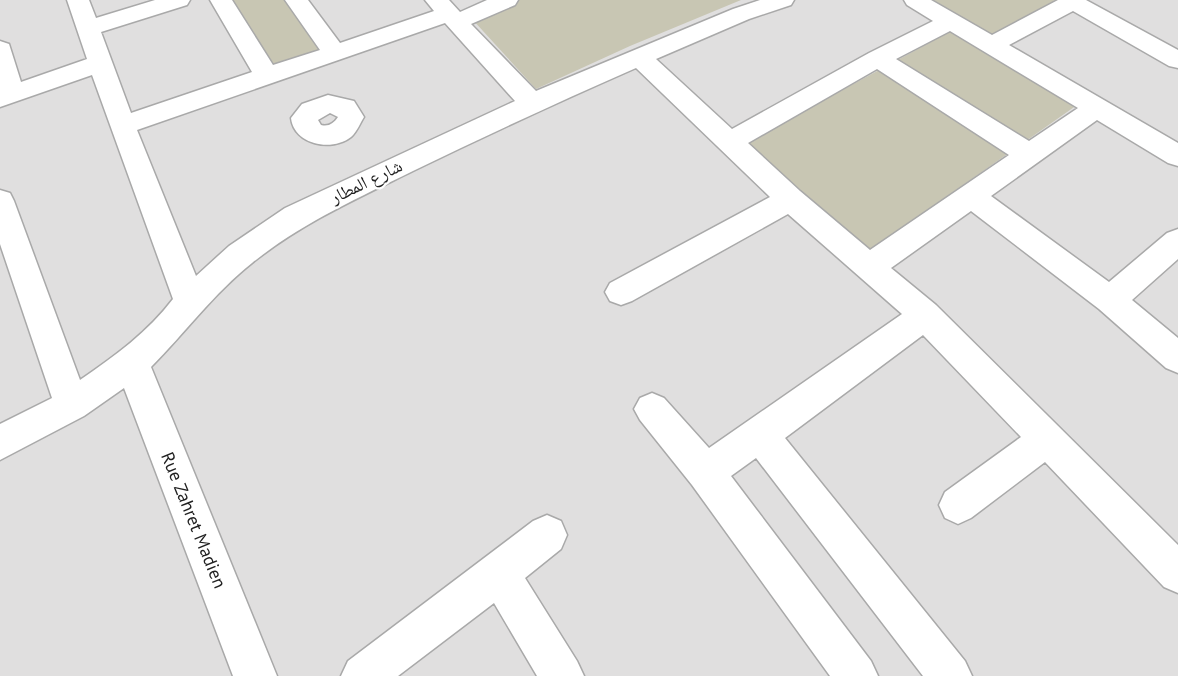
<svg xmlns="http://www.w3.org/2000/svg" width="1178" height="676" font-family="'PT Sans','Noto Naskh Arabic',sans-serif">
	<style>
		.residential { fill: #e0dfdf }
		.construction { fill: #c8c6b3 }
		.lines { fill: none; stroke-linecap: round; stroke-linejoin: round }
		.minor-casing { stroke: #a9a9a9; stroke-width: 3 }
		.minor { fill: #fff; fill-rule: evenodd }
		.labels { text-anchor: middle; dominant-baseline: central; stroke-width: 4.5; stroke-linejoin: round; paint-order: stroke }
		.street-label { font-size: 18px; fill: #222; stroke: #fff }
	</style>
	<rect width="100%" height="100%" fill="#f2eee9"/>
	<path class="residential" d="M 0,0 L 1178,0 L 1178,676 L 0,676 Z"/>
	<path class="construction" d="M 226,0 L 287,0 L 323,51 L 270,70 Z
		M 494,0 L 741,0 L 630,46 L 536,89 L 472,19 Z
		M 929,0 L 1053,0 L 1056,1 L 989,36 Z
		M 953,30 L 1077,105 L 871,250 L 739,146 Z"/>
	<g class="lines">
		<defs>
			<path id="minor" d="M 67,0 L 89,0 L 96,18 L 155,0 L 190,0 L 187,5 L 101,32 L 131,113 L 252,72 L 210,0 L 232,0 L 273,65 L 320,50 L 285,0 L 308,0 L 340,43 L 434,11 L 425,0 L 449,0 L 460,12 L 487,0 L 518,0 L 515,5 L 471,24 L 536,91 L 733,9 L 760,0 L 794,0 L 791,5 L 749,19 L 656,59 L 732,129 L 869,53 L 933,21 L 907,5 L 904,0 L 931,0 L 992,35 L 1058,0 L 1086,0 L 1178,50 L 1178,68 L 1169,66 L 1073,11 L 1009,45 L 1178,143 L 1178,166 L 1168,163 L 1097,120 L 991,196 L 1109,282 L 1167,233 L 1178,229 L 1178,259 L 1132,300 L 1178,338 L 1178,373 L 1166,368 L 1099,309 L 971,211 L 891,268 L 936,305 L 1178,545 L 1178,593 L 1164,587 L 1045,462 L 971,518 L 958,524 L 945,518 L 939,505 L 945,492 L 1021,437 L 923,335 L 785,438 L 965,661 L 972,676 L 923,676 L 756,458 L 731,476 L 871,661 L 878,676 L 830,676 L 692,485 L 640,420 L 634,409 L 640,398 L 652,393 L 664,398 L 709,448 L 902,314 L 788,214 L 632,301 L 621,305 L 610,301 L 605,292 L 610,283 L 770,197 L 636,68 C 561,101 487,135 413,171 C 356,199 302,223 252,263 C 214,293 185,333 151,367 L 277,676 L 233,676 L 124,388 L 84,416 L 0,460 L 0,424 L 52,398 L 0,244 L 0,190 L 10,193 L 14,201 L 80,380 C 115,356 148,332 173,299 L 92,75 L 0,107 L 0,41 L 9,44 L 21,82 L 87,59 ZM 445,23 L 515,101 L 285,208 L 229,246 L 196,276 L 137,130 ZM 950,31 L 1078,108 L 1029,141 L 896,59 ZM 877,69 L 1009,155 L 870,250 L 800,191 L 748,143 Z
				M 328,95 L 354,101 L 364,117 C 360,123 357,132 351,137 C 332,152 294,145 291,118 L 302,104 ZM 330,113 L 338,117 C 334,123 329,127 321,125 L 318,120 Z
				M 547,515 L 561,521 L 567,535 L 561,549 L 525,578 L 577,661 L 584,676 L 537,676 L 494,603 L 398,676 L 341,676 L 348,661 L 533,521 Z"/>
		</defs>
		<use href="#minor" class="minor-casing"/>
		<use href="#minor" class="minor"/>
	</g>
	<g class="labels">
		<g class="street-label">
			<text transform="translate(366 181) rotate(-26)">شارع المطار</text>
			<text transform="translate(194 520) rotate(68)">Rue Zahret Madien</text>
		</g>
	</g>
</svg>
